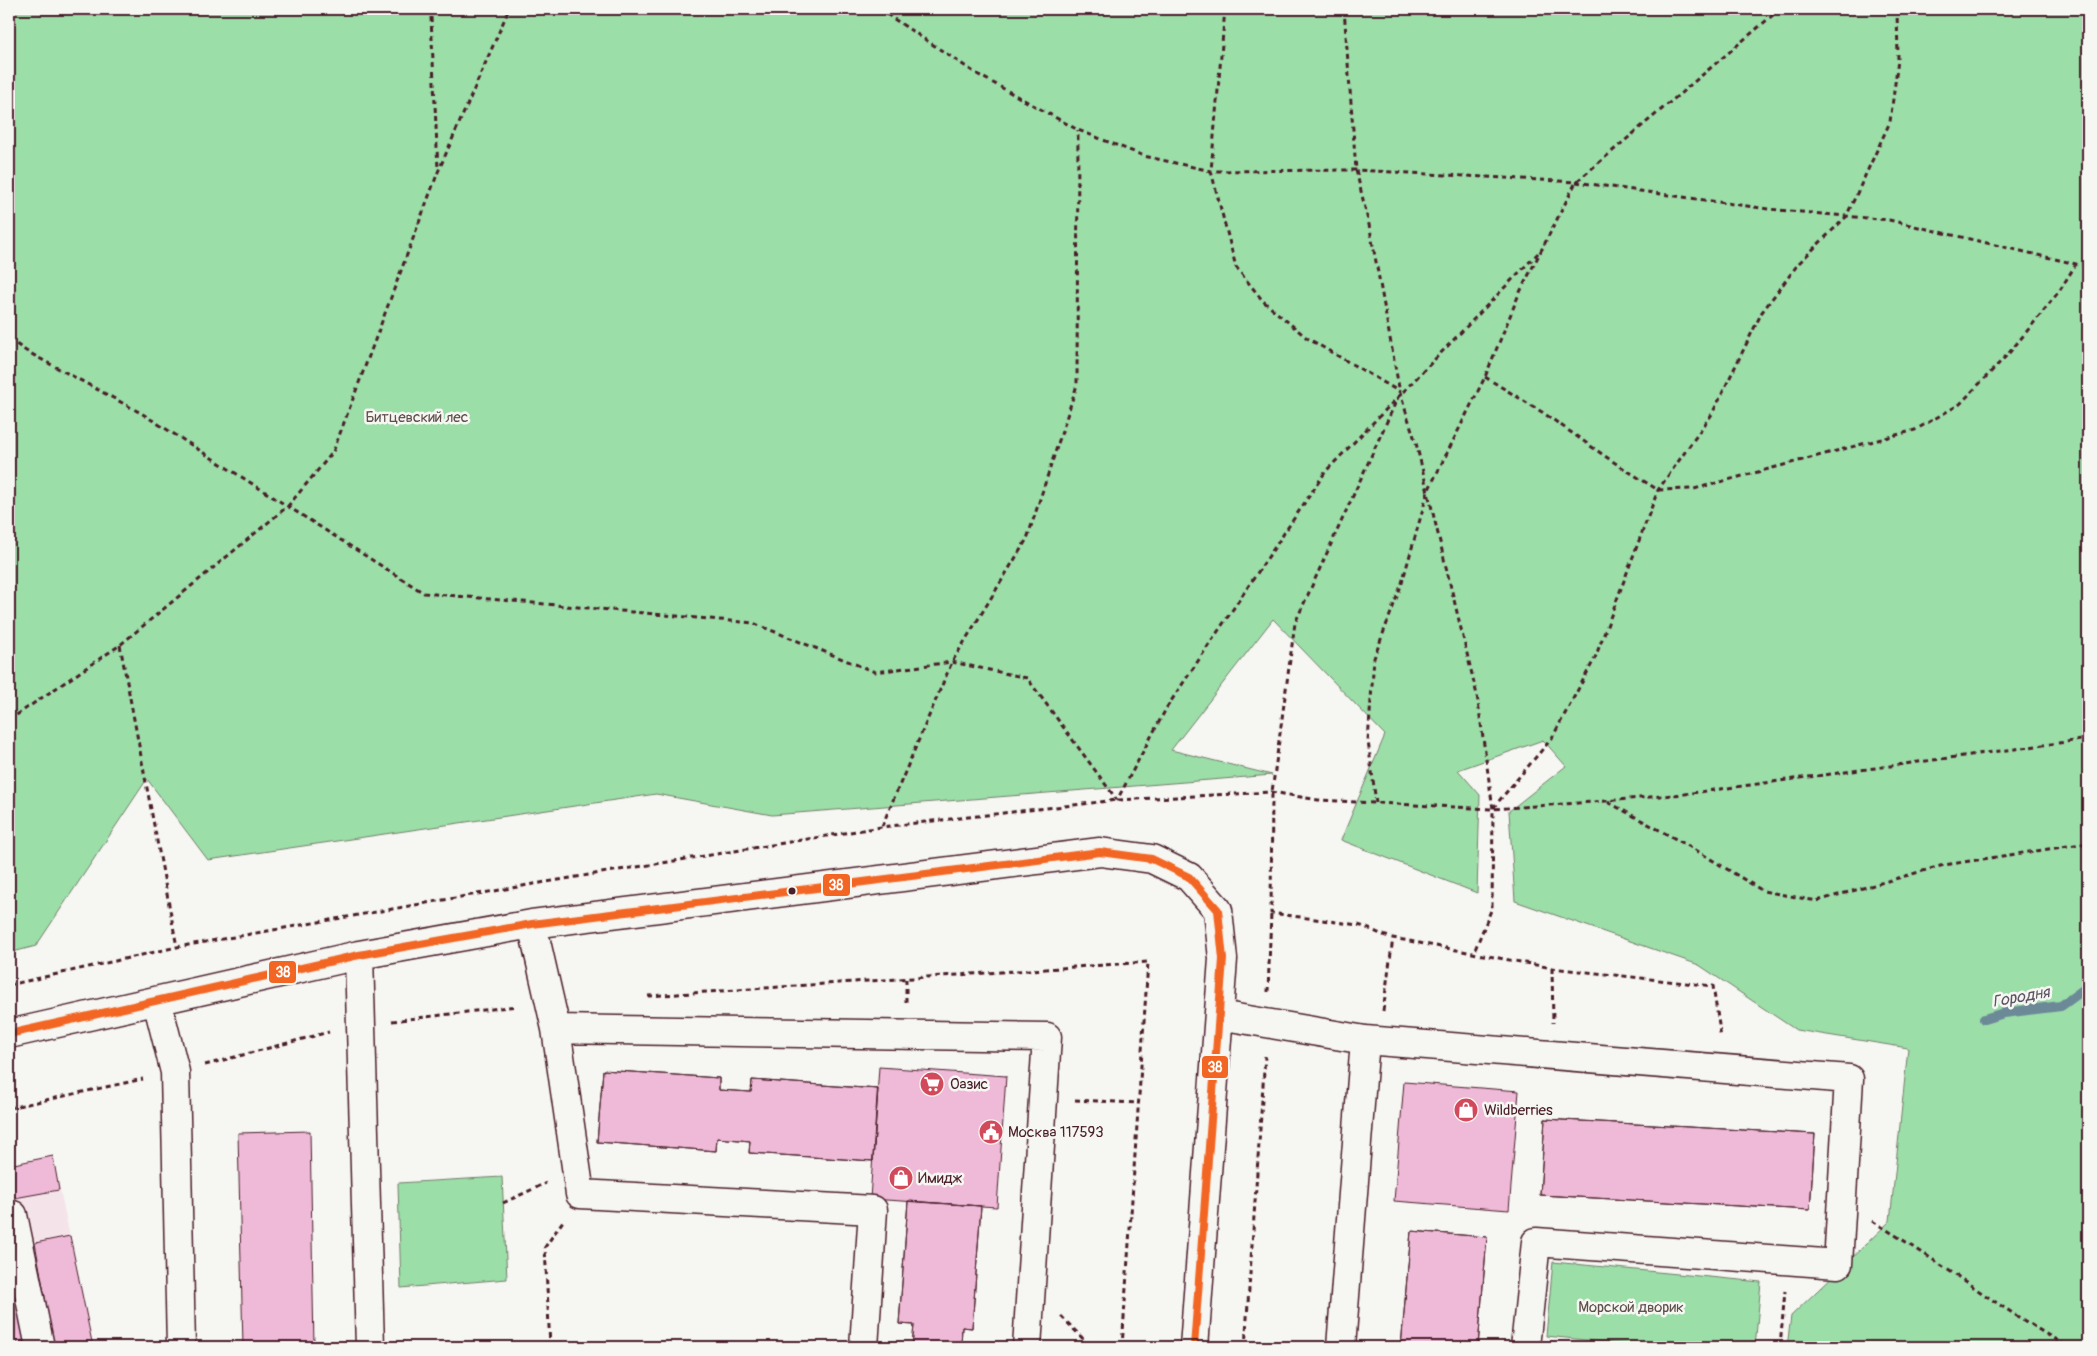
<svg xmlns="http://www.w3.org/2000/svg" width="2097" height="1356" font-family="Pangolin,sans-serif">
	<style>
		.built { fill: #f4e4ea }
		.green { fill: #9cdea8; stroke: #737e6a }
		.lines { fill: none; stroke-linecap: round; stroke-linejoin: round }
		.stream { stroke: #6c8998; stroke-width: 10 }
		.building { fill: #eebad7; stroke: #4a1f2b }
		.minor-casing { stroke: #4a1f2b; stroke-width: 31 }
		.path { stroke: #4a1f2b; stroke-width: 3; stroke-dasharray: 5 4; stroke-linecap: butt }
		.minor { stroke: #f6f6f2; stroke-width: 28 }
		.bus-1-casing { stroke: #f6f6f2; stroke-width: 11 }
		.bus-1 { stroke: #f26522; stroke-width: 8 }
		.bus-dot { fill: #4a1f2b; stroke: #f6f6f2; stroke-width: 2 }
		.labels { text-anchor: middle; dominant-baseline: central; stroke-width: 5; stroke-linejoin: round; paint-order: stroke }
		.park-label { font-size: 15px; fill: #5e4f4a; stroke: #f6f6f2 }
		.poi-label { font-size: 15px; fill: #4a1f2b; stroke: #f6f6f2; text-anchor: start }
		.water-label { font-size: 16px; font-style: italic; fill: #5b5462; stroke: #f6f6f2 }
		.line-badge { stroke: #f6f6f2; stroke-width: 2 }
		.badge-label { font-size: 14px; text-anchor: middle; font-weight: bold; fill: #fff }
	</style>
	<rect width="100%" height="100%" fill="#f6f6f2"/>
	<filter id="ink" filterUnits="userSpaceOnUse"><feTurbulence type="fractalNoise" baseFrequency=".02" numOctaves="2"/><feDisplacementMap in="SourceGraphic" scale="10" xChannelSelector="R" yChannelSelector="G"/><feConvolveMatrix kernelMatrix="1 2 1 2 8 2 1 2 1" color-interpolation-filters="sRGB"/></filter>
	<g filter="url(#ink)">
		<path class="built" d="M 53,1156 L 93,1347 L 9,1347 L 9,1165 Z"/>
		<path class="green" d="M 9,9 L 2088,9 L 2088,1347 L 1787,1347 L 1791,1316 L 1890,1221 L 1908,1048 L 1796,1030 L 1699,965 L 1515,901 L 1509,811 L 1566,766 L 1543,740 L 1458,770 L 1480,795 L 1477,893 L 1341,840 L 1385,735 L 1273,619 L 1171,750 L 1272,775 L 772,815 L 656,794 L 208,860 L 147,779 L 36,946 L 9,953 Z
			M 502,1177 L 507,1279 L 401,1288 L 398,1183 Z
			M 1553,1262 L 1761,1282 L 1755,1347 L 1655,1347 L 1546,1336 Z"/>
		<g class="lines">
			<path class="stream" d="M 1984,1019 L 2004,1013 L 2061,1006 L 2083,990 L 2088,991"/>
		</g>
		<path class="building" d="M 879,1067 L 1006,1076 L 997,1207 L 870,1199 Z
			M 603,1070 L 719,1078 L 719,1090 L 751,1092 L 752,1080 L 878,1089 L 873,1161 L 749,1153 L 750,1141 L 717,1138 L 716,1151 L 597,1142 Z
			M 603,1070 L 719,1078 L 719,1090 L 751,1092 L 752,1080 L 878,1089 L 873,1161 L 749,1153 L 750,1141 L 717,1138 L 716,1151 L 597,1142 Z
			M 1404,1082 L 1519,1091 L 1509,1210 L 1394,1201 Z
			M 1545,1119 L 1815,1134 L 1810,1210 L 1540,1195 Z
			M 1545,1119 L 1815,1134 L 1810,1210 L 1540,1195 Z
			M 310,1131 L 314,1347 L 243,1347 L 238,1133 Z
			M 53,1156 L 59,1190 L 9,1199 L 9,1165 Z
			M 908,1201 L 981,1206 L 972,1328 L 962,1327 L 961,1347 L 912,1347 L 914,1325 L 899,1324 Z
			M 908,1201 L 981,1206 L 972,1328 L 962,1327 L 961,1347 L 912,1347 L 914,1325 L 899,1324 Z
			M 1411,1231 L 1487,1237 L 1478,1347 L 1401,1347 Z
			M 1411,1231 L 1487,1237 L 1478,1347 L 1401,1347 Z
			M 70,1236 L 93,1347 L 54,1347 L 35,1243 Z
			M 9,1265 L 25,1340 L 9,1344 Z"/>
		<g class="lines">
			<defs>
				<path id="minor" d="M 532,924 L 556,1029
					M 359,955 L 370,1347
					M 157,1001 L 175,1072 L 181,1347
					M 1219,1015 L 1365,1040 L 1849,1079 L 1838,1264 L 1536,1242 L 1525,1347
					M 9,1034 L 359,955 L 532,924 L 1100,852 L 1152,859 L 1189,877 L 1218,910 L 1223,959 L 1194,1347
					M 9,1216 L 13,1215 L 40,1347
					M 864,1347 L 873,1210 L 580,1194 L 556,1029 L 1047,1037 L 1027,1347
					M 1341,1347 L 1365,1040"/>
			</defs>
			<use href="#minor" class="minor-casing"/>
			<path class="path" d="M 427,9 L 431,17 L 438,170
				M 879,9 L 977,74 L 1078,130 L 1144,156 L 1211,171 L 1356,170 L 1576,182 L 1768,209 L 1889,220 L 2076,264 L 2088,265
				M 1225,9 L 1211,171 L 1236,267 L 1263,301 L 1307,338 L 1400,392
				M 1344,9 L 1356,170 L 1370,229 L 1400,393 L 1416,443 L 1477,695 L 1493,809 L 1492,908 L 1474,952
				M 9,339 L 26,351 L 141,413 L 424,593 L 753,623 L 875,672 L 952,662 L 1027,678 L 1117,800 L 1167,707 L 1326,471 L 1543,248
				M 1485,377 L 1542,412 L 1612,461 L 1658,490 L 1694,489 L 1915,430 L 1960,404 L 2009,353 L 2041,314 L 2060,290 L 2076,264
				M 1399,395 L 1295,623 L 1272,792 L 1271,913 L 1358,925 C 1370,928 1380,935 1393,938 L 1552,968 L 1713,986 L 1721,1038
				M 120,645 L 177,947
				M 9,720 L 120,645 L 288,506 L 333,452 L 438,172 L 509,9
				M 1608,802 L 1694,849 L 1763,891 L 1817,901 L 1944,865 L 2088,843
				M 1376,803 L 1368,741 L 1374,658 L 1402,583 L 1428,491 L 1485,377 L 1519,294 L 1576,182 L 1780,9
				M 1493,808 L 1552,738 L 1595,658 L 1658,490 L 1712,414 L 1762,312 L 1799,263 L 1846,217 L 1890,122 L 1898,60 L 1897,9
				M 882,826 L 952,662 L 1027,539 L 1077,385 L 1078,130
				M 1552,968 L 1553,1023
				M 9,985 L 177,947 L 534,884 L 881,827 L 1117,800 L 1272,792 L 1318,800 L 1493,809 L 1606,801 L 1684,794 L 2088,739
				M 1268,992 L 1271,913
				M 648,996 L 1148,962 L 1122,1347
				M 906,1002 L 906,979
				M 1383,1011 L 1393,938
				M 392,1021 L 517,1006
				M 205,1065 L 329,1032
				M 1075,1100 L 1138,1103
				M 9,1108 L 143,1079
				M 503,1203 L 546,1183
				M 1872,1221 C 1940,1261 2001,1310 2069,1347
				M 1061,1316 L 1091,1347
				M 550,1347 L 545,1247 L 563,1221
				M 1245,1347 L 1265,1056
				M 1780,1347 L 1785,1291"/>
			<use href="#minor" class="minor"/>
			<defs>
				<path id="bus-1" d="M 9,1034 L 359,955 L 532,924 L 1100,852 L 1152,859 L 1189,877 L 1218,910 L 1223,959 L 1194,1347"/>
			</defs>
			<use href="#bus-1" class="bus-1-casing"/>
			<use href="#bus-1" class="bus-1"/>
		</g>
	</g>
	<defs>
		<symbol id="supermarket-disc" viewBox="-11 -11 22 22"><circle r="9.5" fill="#d1495b" stroke="#f6f6f2"/><path d="M-6-5.5h2.5l.6 2H6L4.5 2H-2.5L-4.4-4H-6ZM-1.5 3.2a1.3 1.3 0 1 0 .1 0ZM3 3.2a1.3 1.3 0 1 0 .1 0Z" fill="#fff"/></symbol>
		<symbol id="shop-disc" viewBox="-11 -11 22 22"><circle r="9.5" fill="#d1495b" stroke="#f6f6f2"/><path d="M-5-2.5h2.3a2.7 3.5 0 0 1 5.4 0H5L5.5 6h-11ZM-1.5-2.5h3a1.5 2.3 0 0 0-3 0Z" fill="#fff"/></symbol>
		<symbol id="civic-disc" viewBox="-11 -11 22 22"><circle r="9.5" fill="#d1495b" stroke="#f6f6f2"/><path d="M-.6-6.5H3V-4.5H.6V-3L4-1V1h2V6H-6V1h2V-1L-.6-3ZM-1.2 2.5V6h2.4V2.5Z" fill="#fff"/></symbol>
	</defs>
	<g fill-rule="evenodd">
		<use href="#supermarket-disc" x="918" y="1070" width="28" height="28"/>
		<use href="#shop-disc" x="1452" y="1096" width="28" height="28"/>
		<use href="#civic-disc" x="977" y="1118" width="28" height="28"/>
		<use href="#shop-disc" x="887" y="1164" width="28" height="28"/>
	</g>
	<circle class="bus-dot" cx="792" cy="891" r="4.5"/>
	<g class="labels">
		<g class="park-label">
			<text x="417" y="417">Битцевский лес</text>
			<text x="1631" y="1307">Морской дворик</text>
		</g>
		<g class="poi-label">
			<text x="950" y="1084">Оазис</text>
			<text x="1484" y="1110">Wildberries</text>
			<text x="1008" y="1132">Москва 117593</text>
			<text x="918" y="1178">Имидж</text>
		</g>
		<g class="water-label">
			<text transform="translate(2021 997) rotate(-10)">Городня</text>
		</g>
	</g>
	<g class="line-badge">
		<rect x="822" y="873" width="29" height="24" rx="5" fill="#f26522"/>
		<rect x="268" y="960" width="29" height="24" rx="5" fill="#f26522"/>
		<rect x="1201" y="1055" width="28" height="24" rx="5" fill="#f26522"/>
	</g>
	<g class="badge-label">
		<text x="836" y="890">38</text>
		<text x="283" y="977">38</text>
		<text x="1215" y="1072">38</text>
	</g>
	<rect width="2097" height="1356" fill="none" stroke="#f6f6f2" stroke-width="30"/>
	<rect x="15" y="15" width="2067" height="1326" fill="none" stroke="#4a1f2b" stroke-width="2" filter="url(#ink)"/>
</svg>
